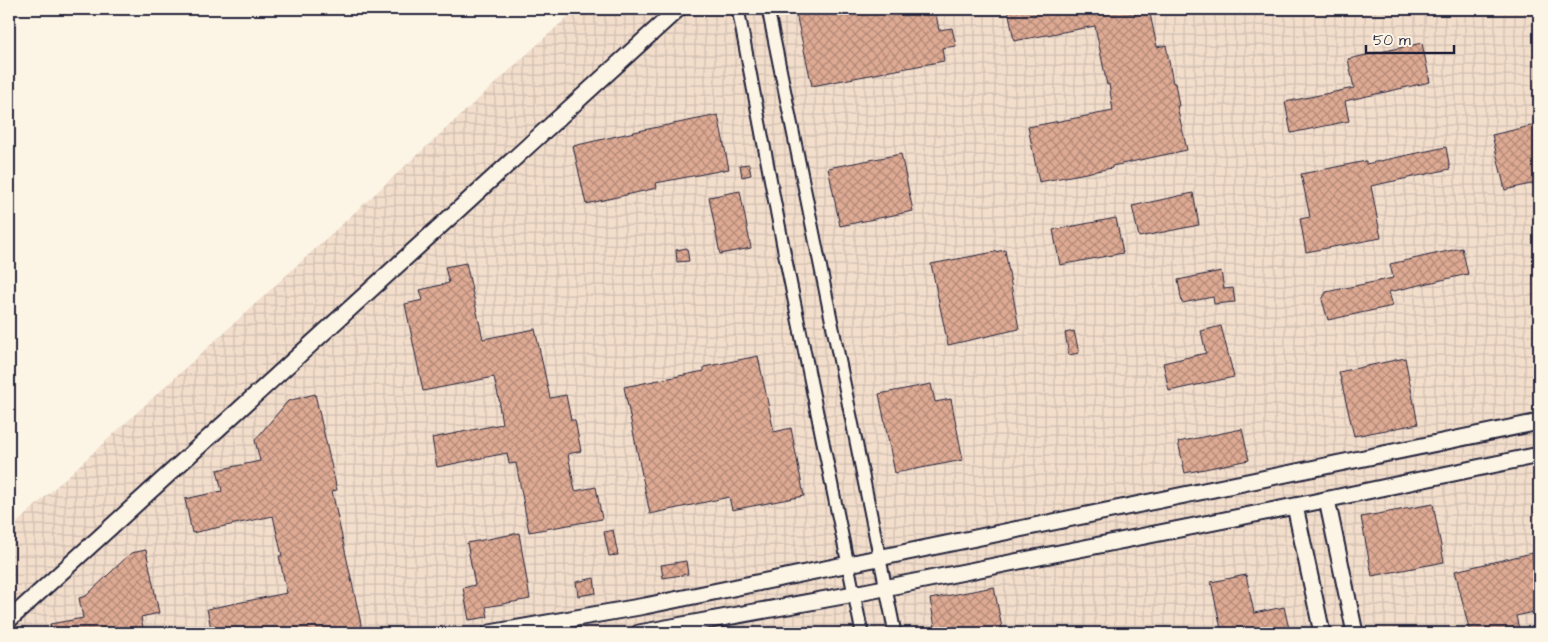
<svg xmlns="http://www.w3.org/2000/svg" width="1548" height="642" font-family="'Architects Daughter',sans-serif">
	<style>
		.industrial { fill: url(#industrial-grid) }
		.building { fill: url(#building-cross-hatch); stroke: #22223b }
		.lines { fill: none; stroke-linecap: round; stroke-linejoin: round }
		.street-casing { stroke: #22223b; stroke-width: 15 }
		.secondary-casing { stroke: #22223b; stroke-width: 19 }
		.street { stroke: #fcf5e5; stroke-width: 11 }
		.secondary { stroke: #fcf5e5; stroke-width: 15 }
	</style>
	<defs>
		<pattern id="industrial-grid" width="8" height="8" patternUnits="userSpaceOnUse" patternTransform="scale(1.25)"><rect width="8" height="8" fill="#f3decc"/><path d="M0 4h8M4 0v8" fill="none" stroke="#d0beb0"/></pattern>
		<pattern id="building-cross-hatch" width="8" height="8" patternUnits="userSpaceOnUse" patternTransform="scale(1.25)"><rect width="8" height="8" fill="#deaa93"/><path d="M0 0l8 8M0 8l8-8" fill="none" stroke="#b48a79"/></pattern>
	</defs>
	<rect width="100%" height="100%" fill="#fcf5e5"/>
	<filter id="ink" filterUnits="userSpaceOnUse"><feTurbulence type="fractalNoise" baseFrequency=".02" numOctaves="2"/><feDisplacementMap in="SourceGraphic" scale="10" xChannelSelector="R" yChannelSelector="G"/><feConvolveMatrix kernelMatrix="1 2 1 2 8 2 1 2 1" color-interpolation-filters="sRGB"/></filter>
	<g filter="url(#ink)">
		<path class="industrial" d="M 576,9 L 1539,9 L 1539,633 L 9,633 L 9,530 Z"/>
		<path class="building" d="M 795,9 L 935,9 L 939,30 L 952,28 L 956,46 L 942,48 L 944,61 L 812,86 Z
			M 1008,9 L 1129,9 L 1129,13 L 1149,9 L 1157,47 L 1166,45 L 1173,83 L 1175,83 L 1179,106 L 1177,106 L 1187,150 L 1112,166 L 1112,168 L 1039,182 L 1028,127 L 1113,111 L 1109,84 L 1107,85 L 1095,26 L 1014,41 Z
			M 1422,43 L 1430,82 L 1345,101 L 1349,121 L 1291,133 L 1285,102 L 1354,88 L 1348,59 Z
			M 718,115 L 729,169 L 656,183 L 657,188 L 586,204 L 573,146 L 643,130 Z
			M 1539,124 L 1539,182 L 1505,190 L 1492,135 Z
			M 1446,147 L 1450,169 L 1371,186 L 1381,238 L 1306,252 L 1300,219 L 1310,217 L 1301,174 L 1366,161 L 1366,164 Z
			M 901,154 L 913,211 L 840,226 L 828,168 Z
			M 749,164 L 751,175 L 742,177 L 740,165 Z
			M 740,191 L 751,248 L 720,254 L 709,197 Z
			M 1193,193 L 1199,225 L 1139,237 L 1132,206 Z
			M 1116,218 L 1123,253 L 1060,265 L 1053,230 Z
			M 687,248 L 689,261 L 677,262 L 676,250 Z
			M 1462,248 L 1468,274 L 1389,292 L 1393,306 L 1328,320 L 1322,300 L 1326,292 L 1393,278 L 1390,264 Z
			M 1005,250 L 1019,329 L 948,345 L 931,264 Z
			M 466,263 L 483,339 L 535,329 L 550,398 L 566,395 L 571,420 L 575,420 L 581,451 L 568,454 L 575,491 L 596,487 L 602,519 L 529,532 L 516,463 L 509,464 L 507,453 L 437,467 L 432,438 L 502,424 L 499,405 L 500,404 L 494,377 L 423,391 L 405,304 L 423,300 L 420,290 L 449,283 L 445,267 Z
			M 1221,271 L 1224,289 L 1233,288 L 1235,302 L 1214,304 L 1213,297 L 1182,303 L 1178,280 Z
			M 1221,326 L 1234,377 L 1169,391 L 1163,363 L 1206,353 L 1201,331 Z
			M 1074,331 L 1079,353 L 1069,355 L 1065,333 Z
			M 758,356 L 774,432 L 791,428 L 804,496 L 732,510 L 729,497 L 650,514 L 624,387 L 704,371 L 704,367 Z
			M 1405,358 L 1418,424 L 1354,436 L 1339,372 Z
			M 931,384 L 935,402 L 951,399 L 963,460 L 895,473 L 879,394 Z
			M 315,394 L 337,490 L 332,491 L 363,633 L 212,633 L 207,609 L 287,593 L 279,556 L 282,556 L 273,516 L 192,533 L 185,499 L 222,491 L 217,470 L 260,461 L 255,440 L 288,401 Z
			M 1242,429 L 1249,460 L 1185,473 L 1178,442 Z
			M 1433,504 L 1444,562 L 1372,576 L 1361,517 Z
			M 613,530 L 618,555 L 609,556 L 604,532 Z
			M 519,533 L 530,599 L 486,607 L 488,617 L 469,620 L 463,588 L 475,585 L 467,543 Z
			M 146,550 L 159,613 L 141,617 L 144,633 L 52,633 L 50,624 L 83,618 L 79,598 L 86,596 L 131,553 Z
			M 1532,553 L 1539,586 L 1539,611 L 1516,616 L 1520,633 L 1470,633 L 1455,571 Z
			M 686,561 L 688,574 L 663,578 L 661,565 Z
			M 1246,575 L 1254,613 L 1284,607 L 1290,633 L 1222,633 L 1211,582 Z
			M 594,578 L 596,593 L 578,596 L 576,582 Z
			M 994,587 L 1003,633 L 936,633 L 930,599 Z"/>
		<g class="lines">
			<defs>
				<path id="street" d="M 738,9 L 785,256 L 862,633
					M 768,9 L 895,633"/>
				<path id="secondary" d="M 1327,500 L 1355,633
					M 1295,506 L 1322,633
					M 9,620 L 678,9
					M 490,633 L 645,606 L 1539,422
					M 639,633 L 854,594 L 1310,503 L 1539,455"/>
			</defs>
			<use href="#street" class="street-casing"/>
			<use href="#secondary" class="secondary-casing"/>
			<use href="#street" class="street"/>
			<use href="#secondary" class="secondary"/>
		</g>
	</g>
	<rect width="1548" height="642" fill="none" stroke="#fcf5e5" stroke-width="30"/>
	<rect x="15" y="15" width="1518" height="612" fill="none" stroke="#22223b" stroke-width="2" filter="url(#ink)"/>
	<path d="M1366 45v8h88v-8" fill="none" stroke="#22223b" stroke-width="2.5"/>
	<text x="1373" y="45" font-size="15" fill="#22223b" stroke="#fcf5e5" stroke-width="4" paint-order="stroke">50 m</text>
</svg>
